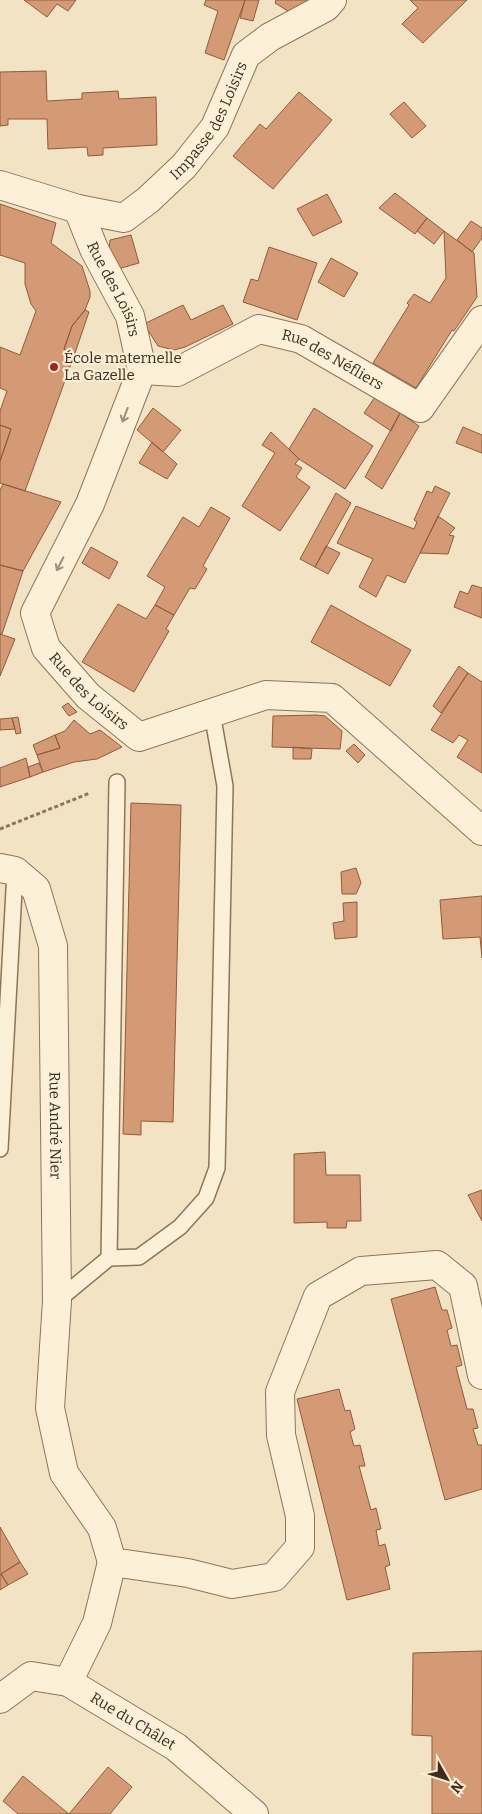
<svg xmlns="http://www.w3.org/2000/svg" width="482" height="1814" font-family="Bitter,serif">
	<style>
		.building { fill: #d49a76; stroke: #905b3c }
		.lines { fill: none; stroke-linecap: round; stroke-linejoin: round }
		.service-casing { stroke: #8f7458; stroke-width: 18 }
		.minor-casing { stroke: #8f7458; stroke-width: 30 }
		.path { stroke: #8f7458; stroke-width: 3; stroke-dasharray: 4 2.5; stroke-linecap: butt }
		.service { stroke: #fcf0d8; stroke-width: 15 }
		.minor { stroke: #fcf0d8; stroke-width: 28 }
		.oneway { stroke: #9c8e7a }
		.poi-dot { fill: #a32227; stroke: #f9edd4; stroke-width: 2 }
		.labels { text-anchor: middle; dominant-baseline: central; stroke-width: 4.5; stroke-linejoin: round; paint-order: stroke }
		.street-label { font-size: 15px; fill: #3d2c1d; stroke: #f9edd4 }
		.poi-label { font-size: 15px; fill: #3d2c1d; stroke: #f9edd4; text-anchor: start }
	</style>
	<rect width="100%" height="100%" fill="#f2e3c4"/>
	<path class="building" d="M 24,0 L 76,0 L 68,11 L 57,4 L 47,17 Z
		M 206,0 L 245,0 L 224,60 L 205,53 L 218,11 L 204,5 Z
		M 245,0 L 259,0 L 253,21 L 240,18 Z
		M 276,0 L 320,0 L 296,16 L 275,3 Z
		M 410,0 L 467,0 L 423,43 L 402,24 L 418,8 Z
		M 46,71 L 47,101 L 82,99 L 82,93 L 118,91 L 119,99 L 156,97 L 157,145 L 103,148 L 103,155 L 88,156 L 87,147 L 48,149 L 47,119 L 8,119 L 8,125 L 0,126 L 0,72 Z
		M 299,92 L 332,120 L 273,189 L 233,156 L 260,124 L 266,129 Z
		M 404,102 L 426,126 L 412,138 L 390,114 Z
		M 395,193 L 427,218 L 415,234 L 379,208 Z
		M 327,194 L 342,222 L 313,236 L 297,209 Z
		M 0,204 L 56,223 L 51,243 L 82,266 L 90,291 L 90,297 L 85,310 L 72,326 L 64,349 L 75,353 L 25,491 L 0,483 L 0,461 L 11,429 L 0,425 L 0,411 L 7,391 L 0,388 L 0,347 L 20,355 L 36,311 L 31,304 L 25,284 L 25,263 L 0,255 Z
		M 427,218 L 444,231 L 434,244 L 417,231 Z
		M 471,221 L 482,228 L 482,238 L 472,252 L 457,240 Z
		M 444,231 L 474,253 L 477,297 L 454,331 L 452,330 L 416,388 L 373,363 L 409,305 L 407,303 L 414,294 L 430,303 L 446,278 Z
		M 131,235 L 139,263 L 114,270 L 109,252 L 110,240 Z
		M 269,247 L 317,263 L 297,320 L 243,302 L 251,279 L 258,281 Z
		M 331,258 L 358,273 L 344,297 L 318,282 Z
		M 183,305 L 191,320 L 223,305 L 233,324 L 185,347 L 174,350 L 158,346 L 144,324 Z
		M 85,310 L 89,312 L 75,353 L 64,349 L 72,326 Z
		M 375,397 L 400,413 L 391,431 L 364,413 Z
		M 153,408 L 181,430 L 163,452 L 137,430 Z
		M 314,408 L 373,446 L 345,489 L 299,459 L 289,449 Z
		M 400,413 L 419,426 L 382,489 L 365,477 Z
		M 0,425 L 11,429 L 0,461 Z
		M 463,427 L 482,435 L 482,453 L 456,443 Z
		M 271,432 L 299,459 L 295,464 L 302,468 L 296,477 L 310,487 L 280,531 L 242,506 L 275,453 L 262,445 Z
		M 152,442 L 177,464 L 167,479 L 139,463 Z
		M 3,484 L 61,502 L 23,571 L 0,565 L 0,490 Z
		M 435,486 L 450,493 L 405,583 L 387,575 L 376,597 L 359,587 L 373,559 L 337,543 L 356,506 L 414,529 L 417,522 L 414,520 L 427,491 L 432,493 Z
		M 336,493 L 351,503 L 315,567 L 300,559 Z
		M 211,507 L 230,518 L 203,566 L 207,569 L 195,589 L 190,588 L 174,615 L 155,605 L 165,587 L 147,576 L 183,517 L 199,527 Z
		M 438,516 L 455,528 L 449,535 L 454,536 L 448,554 L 420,553 Z
		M 326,546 L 340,553 L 328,574 L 315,567 Z
		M 91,547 L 118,562 L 109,579 L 82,563 Z
		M 0,565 L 23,571 L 2,634 L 0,634 Z
		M 472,585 L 482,588 L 482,618 L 454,607 L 460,591 L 468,594 Z
		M 118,604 L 146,619 L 155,605 L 174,615 L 166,629 L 169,631 L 134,692 L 82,662 Z
		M 331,605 L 411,650 L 390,686 L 311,642 Z
		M 0,634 L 15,639 L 0,676 Z
		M 459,666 L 468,673 L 441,713 L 433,706 Z
		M 468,673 L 482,682 L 482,773 L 457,757 L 468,740 L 459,735 L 453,743 L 431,730 Z
		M 68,703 L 77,712 L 69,716 L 62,707 Z
		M 316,715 L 325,716 L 342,731 L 340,749 L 272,747 L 273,716 Z
		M 18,717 L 21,733 L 16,734 L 12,718 Z
		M 12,718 L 15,729 L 0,730 L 0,719 Z
		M 74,720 L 90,734 L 100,730 L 122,747 L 97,759 L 74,762 L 43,772 L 37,755 L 60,748 L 55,735 L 65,731 Z
		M 55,735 L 60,748 L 37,755 L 33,745 Z
		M 354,744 L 365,755 L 358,763 L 346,751 Z
		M 293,747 L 312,749 L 311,759 L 293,759 Z
		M 26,758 L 30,777 L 0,787 L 0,768 Z
		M 39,763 L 43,772 L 30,777 L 28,767 Z
		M 131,803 L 181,805 L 173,1122 L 141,1121 L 141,1135 L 123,1134 Z
		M 356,868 L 361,883 L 356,894 L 342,894 L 341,872 Z
		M 482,896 L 482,958 L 480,937 L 443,939 L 440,900 Z
		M 357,902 L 357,937 L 335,939 L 333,923 L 344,921 L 343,903 Z
		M 325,1152 L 326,1175 L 360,1175 L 361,1221 L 347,1221 L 346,1228 L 327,1228 L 327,1222 L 294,1223 L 294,1154 Z
		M 482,1190 L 482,1221 L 468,1195 Z
		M 435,1287 L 442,1310 L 447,1310 L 452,1328 L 447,1330 L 451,1346 L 457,1345 L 462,1365 L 456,1367 L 467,1409 L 473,1409 L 478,1428 L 473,1429 L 478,1445 L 482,1445 L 482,1489 L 445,1500 L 391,1299 Z
		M 339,1389 L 345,1411 L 350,1410 L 355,1429 L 350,1432 L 354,1446 L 360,1445 L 365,1466 L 359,1466 L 371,1510 L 376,1508 L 381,1529 L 376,1530 L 379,1546 L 385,1544 L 390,1565 L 385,1567 L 390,1589 L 347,1600 L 297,1399 Z
		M 0,1527 L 20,1562 L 1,1574 L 8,1585 L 0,1590 Z
		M 20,1562 L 28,1574 L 8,1585 L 1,1574 Z
		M 482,1651 L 482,1814 L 432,1814 L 432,1736 L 412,1735 L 413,1653 Z
		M 108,1767 L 132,1787 L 110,1814 L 18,1814 L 3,1801 L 23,1776 L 69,1814 Z"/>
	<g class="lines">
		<defs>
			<path id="service" d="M 0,1149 L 15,871
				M 109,1258 L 117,782
				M 57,1301 L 109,1258 L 139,1257 L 180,1227 L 206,1198 L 217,1168 L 225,786 L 212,713"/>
			<g id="minor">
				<path id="s1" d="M 0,185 L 78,209 L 124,218 L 148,200 L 184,166 L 215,127 L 246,55 L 270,37 L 326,7 L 332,0"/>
				<path id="s2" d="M 78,209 L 94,249 L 130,316 L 142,370 L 90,504 L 35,613 L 46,648 L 88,696 L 139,737 L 266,695 L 332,698 L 482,831"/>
				<path id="s3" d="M 142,370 L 177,372 L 259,329 L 301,339 L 420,408 L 482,320"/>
				<path id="s4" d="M 0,868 L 15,871 L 36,889 L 53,946 L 57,1301 L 50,1408 L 64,1473 L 102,1528 L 112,1562 L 188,1573 L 232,1584 L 274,1577 L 300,1547 L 300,1516 L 281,1435 L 280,1392 L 318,1296 L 361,1271 L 437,1265 L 463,1286 L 482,1375"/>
				<path d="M 68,1682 L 97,1623 L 112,1562"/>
				<path id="s5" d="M 0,1699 L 31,1676 L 68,1682 L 176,1747 L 254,1814"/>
			</g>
		</defs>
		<use href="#service" class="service-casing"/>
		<use href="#minor" class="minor-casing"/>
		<path class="path" d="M 0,829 L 90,793"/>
		<use href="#service" class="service"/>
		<use href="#minor" class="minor"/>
	</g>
	<defs><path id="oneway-shaft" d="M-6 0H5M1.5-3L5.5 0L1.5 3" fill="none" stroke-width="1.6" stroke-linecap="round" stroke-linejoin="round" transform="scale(1.25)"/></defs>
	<g class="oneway">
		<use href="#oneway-shaft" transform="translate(125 415) rotate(111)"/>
		<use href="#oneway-shaft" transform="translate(60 564) rotate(117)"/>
	</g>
	<circle class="poi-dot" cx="54" cy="367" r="5"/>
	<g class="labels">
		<g class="street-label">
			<text stroke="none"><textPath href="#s1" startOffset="260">Impasse des Loisirs</textPath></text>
			<text stroke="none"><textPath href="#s2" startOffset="88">Rue des Loisirs</textPath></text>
			<text stroke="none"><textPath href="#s3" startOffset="208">Rue des Néfliers</textPath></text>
			<text stroke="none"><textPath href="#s2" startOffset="538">Rue des Loisirs</textPath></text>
			<text stroke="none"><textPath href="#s4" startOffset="282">Rue André Nier</textPath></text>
			<text stroke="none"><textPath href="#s5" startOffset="152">Rue du Châlet</textPath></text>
		</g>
		<g class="poi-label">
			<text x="64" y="358">École maternelle<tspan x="64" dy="17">La Gazelle</tspan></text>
		</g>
	</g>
	<g transform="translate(447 1779) rotate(129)" stroke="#f9edd4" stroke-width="4" paint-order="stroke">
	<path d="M0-4L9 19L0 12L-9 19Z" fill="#3d2c1d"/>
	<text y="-8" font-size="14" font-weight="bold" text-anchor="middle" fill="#3d2c1d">N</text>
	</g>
</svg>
